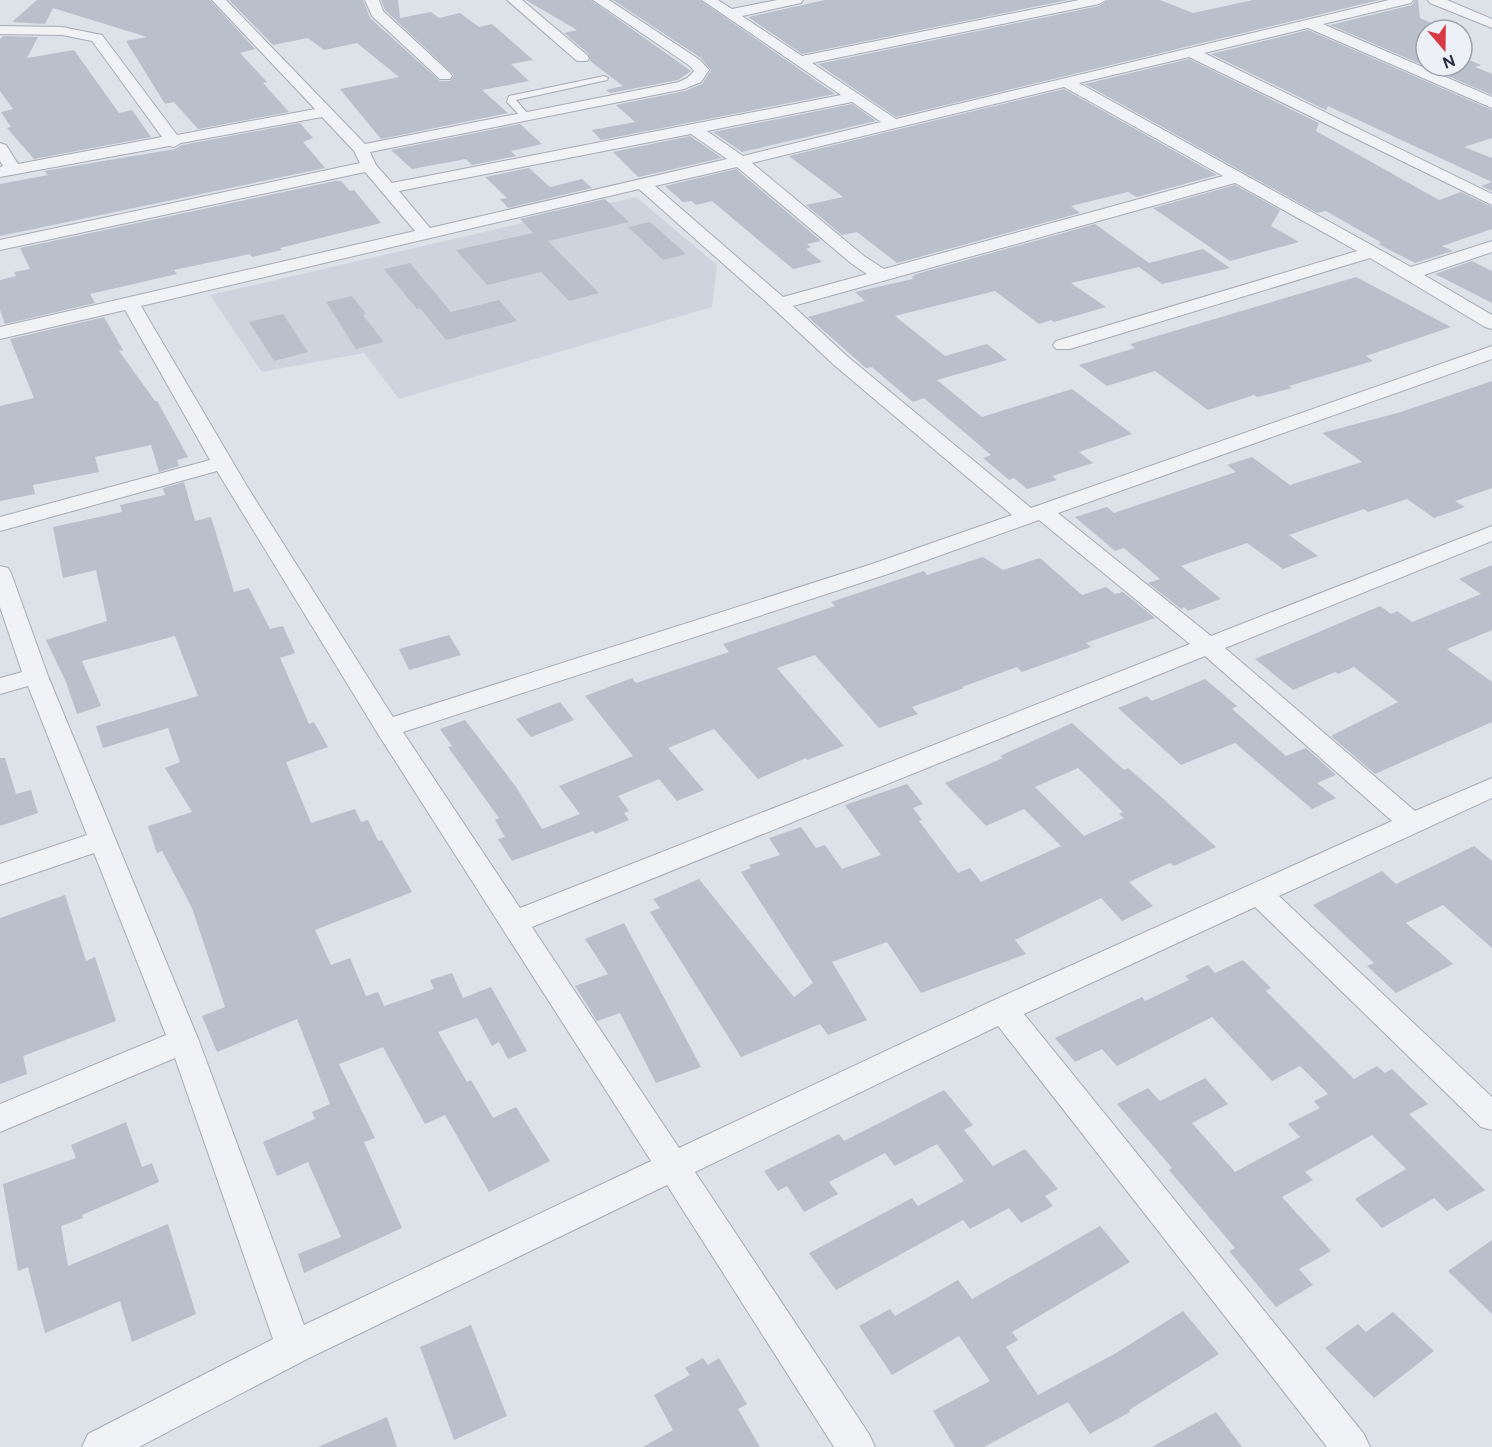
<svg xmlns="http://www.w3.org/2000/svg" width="1492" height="1447" font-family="'DM Sans',sans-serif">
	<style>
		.built { fill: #cfd3de }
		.building { fill: #babfcc; fill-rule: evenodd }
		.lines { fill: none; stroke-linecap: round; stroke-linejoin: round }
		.lane-casing { stroke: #a6abb6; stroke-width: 2 }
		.street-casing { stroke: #a6abb6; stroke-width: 2 }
		.lane { fill: #f0f2f6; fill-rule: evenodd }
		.street { fill: #f0f2f6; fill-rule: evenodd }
	</style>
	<rect width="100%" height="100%" fill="#dde1e8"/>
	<path class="built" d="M 636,197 L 717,265 L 712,307 L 399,399 L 364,353 L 262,372 L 210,295 Z"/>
	<path class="building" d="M 37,0 L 210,0 L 255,49 L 240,53 L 267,82 L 263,83 L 289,112 L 198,129 L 174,102 L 165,104 L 126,41 L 147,37 L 53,8 L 45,24 L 12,22 Z
		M 229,0 L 363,0 L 370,18 L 440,81 L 450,81 L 454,75 L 385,10 L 381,0 L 398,0 L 400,18 L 431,12 L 439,18 L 460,13 L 479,27 L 492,24 L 533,60 L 511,64 L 529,81 L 482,90 L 508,113 L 381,139 L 340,89 L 399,77 L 357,43 L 324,50 L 308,38 L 273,45 Z
		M 526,0 L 591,0 L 691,71 L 678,80 L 610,93 L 606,90 L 623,86 L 590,61 L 588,53 L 564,33 L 577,30 Z
		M 613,0 L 700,0 L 835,94 L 601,140 L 592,130 L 635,122 L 616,105 L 685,91 L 702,84 L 711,70 L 701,58 Z
		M 825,0 L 1068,0 L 802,54 L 748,17 Z
		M 1108,0 L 1160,0 L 1193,13 L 1253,0 L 1379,0 L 896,117 L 818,64 L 1099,6 Z
		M 1415,0 L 1418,0 L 1420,18 L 1447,30 L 1426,30 L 1426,66 L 1462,66 L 1462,57 L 1481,65 L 1475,67 L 1492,74 L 1492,95 L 1330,25 L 1412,5 Z
		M 1308,30 L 1492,110 L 1492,138 L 1464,147 L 1492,158 L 1492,191 L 1481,186 L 1492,182 L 1328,106 L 1326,110 L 1211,54 Z
		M 3,36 L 38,37 L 27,58 L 74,50 L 119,113 L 132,110 L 151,137 L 34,159 L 7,128 L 11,127 L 1,112 L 13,109 L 0,91 L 0,39 Z
		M 1189,59 L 1319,123 L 1316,131 L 1439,200 L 1461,192 L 1492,207 L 1492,229 L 1442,246 L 1453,251 L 1415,263 L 1378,244 L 1382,243 L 1326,211 L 1317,213 L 1085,84 Z
		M 1064,89 L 1217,175 L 1137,197 L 1128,192 L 1071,206 L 1080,213 L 897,263 L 857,232 L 842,235 L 806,205 L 843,197 L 789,156 Z
		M 852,104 L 876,121 L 742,152 L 713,132 Z
		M 300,123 L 313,138 L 303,142 L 325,168 L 0,236 L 0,184 L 48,175 L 44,171 L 175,149 L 182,145 Z
		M 520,124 L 542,144 L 511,151 L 516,156 L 472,165 L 466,159 L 412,169 L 391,150 Z
		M 690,136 L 722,158 L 638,177 L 613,152 Z
		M 529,168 L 550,187 L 582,179 L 592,188 L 508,208 L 500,199 L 507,198 L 485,177 Z
		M 736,169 L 821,241 L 807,244 L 811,247 L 806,249 L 822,262 L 793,269 L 712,201 L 696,205 L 691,201 L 683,202 L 665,186 Z
		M 335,181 L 341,181 L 350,191 L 354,190 L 381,223 L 280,248 L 282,250 L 252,257 L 250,254 L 174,270 L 177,274 L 90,294 L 95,303 L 5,324 L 0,310 L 0,280 L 16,276 L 14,272 L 30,269 L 20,248 Z
		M 1235,185 L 1280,210 L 1271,226 L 1299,242 L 1230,261 L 1153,208 Z
		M 605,199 L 629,222 L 548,241 L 599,293 L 569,301 L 541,272 L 487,285 L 456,250 L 533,233 L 520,219 Z
		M 650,222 L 686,254 L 663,260 L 628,227 Z
		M 1095,224 L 1149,263 L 1203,249 L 1230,268 L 1162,284 L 1139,267 L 1071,283 L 1106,307 L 1054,322 L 1051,320 L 1039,324 L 995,291 L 895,316 L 945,356 L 987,344 L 1007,360 L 937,380 L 982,417 L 1072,389 L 1132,434 L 1079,452 L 1093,463 L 1052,476 L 1057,480 L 1027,489 L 1014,478 L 1009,480 L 983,458 L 991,455 L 924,398 L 913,402 L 872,367 L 866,368 L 808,317 L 865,301 L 855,292 L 913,279 L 911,277 L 915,276 L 913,275 Z
		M 1472,261 L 1492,271 L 1492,303 L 1435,274 Z
		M 410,263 L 451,312 L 499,300 L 517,321 L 446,340 L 420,308 L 417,309 L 384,269 Z
		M 1356,277 L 1451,327 L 1366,356 L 1373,361 L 1289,386 L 1292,388 L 1257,397 L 1254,395 L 1208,410 L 1155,371 L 1107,386 L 1079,365 L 1135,348 L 1130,344 Z
		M 352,296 L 366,314 L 363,315 L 384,342 L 356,349 L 326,302 Z
		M 283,314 L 308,352 L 274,361 L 249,322 Z
		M 104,317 L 123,350 L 119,351 L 155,401 L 157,401 L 188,457 L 177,460 L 179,466 L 159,472 L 151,445 L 95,457 L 99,472 L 33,485 L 35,494 L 0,501 L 0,406 L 34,398 L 10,339 Z
		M 1492,381 L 1492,488 L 1455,501 L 1465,507 L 1434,518 L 1407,499 L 1368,512 L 1364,509 L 1289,535 L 1318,556 L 1283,569 L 1247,543 L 1181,566 L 1221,599 L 1188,611 L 1184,607 L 1181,609 L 1148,583 L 1160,579 L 1124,548 L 1115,551 L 1075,517 L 1107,507 L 1114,513 L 1236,472 L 1227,465 L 1252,457 L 1290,485 L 1362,462 L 1322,433 L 1401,412 Z
		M 184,482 L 195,521 L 211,517 L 234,592 L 249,588 L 270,629 L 283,626 L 295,653 L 280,658 L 309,724 L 314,722 L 328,747 L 286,762 L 311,823 L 355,809 L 361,822 L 368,820 L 378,841 L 382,840 L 412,892 L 315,930 L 331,965 L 350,958 L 366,996 L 378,992 L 384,1006 L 434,989 L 430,980 L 452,973 L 463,998 L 491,987 L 527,1051 L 508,1059 L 499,1042 L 492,1046 L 477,1018 L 438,1032 L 467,1082 L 471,1080 L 493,1118 L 516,1107 L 550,1161 L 489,1192 L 445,1115 L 425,1124 L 383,1047 L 339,1064 L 375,1138 L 364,1142 L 402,1228 L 304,1273 L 298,1254 L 341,1237 L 308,1162 L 277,1176 L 263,1142 L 315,1119 L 312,1112 L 330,1104 L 297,1019 L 217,1052 L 202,1016 L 225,1007 L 192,908 L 162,851 L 157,853 L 148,826 L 192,812 L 165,768 L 180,762 L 168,728 L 103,748 L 96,726 L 198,696 L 175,636 L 82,661 L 101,706 L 77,714 L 66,682 L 46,640 L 107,621 L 96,570 L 63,578 L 53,527 L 122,512 L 120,505 L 165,495 L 163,488 Z
		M 983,557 L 1003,570 L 1040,558 L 1082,595 L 1106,587 L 1115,594 L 1123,592 L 1155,618 L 1086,643 L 1091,647 L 1022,672 L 1017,667 L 962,687 L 964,688 L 912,707 L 918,714 L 879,728 L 815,655 L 777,668 L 844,746 L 807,760 L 806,758 L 758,779 L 714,729 L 668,748 L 704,790 L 677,801 L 659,779 L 618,796 L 629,811 L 624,813 L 629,820 L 595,834 L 593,831 L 512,861 L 498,839 L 505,837 L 495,820 L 499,818 L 448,747 L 452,746 L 440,729 L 465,720 L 516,787 L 542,829 L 580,814 L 559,786 L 633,756 L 585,696 L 632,678 L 636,683 L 729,652 L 723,644 L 835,606 L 831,602 L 924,571 L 927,575 Z
		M 1492,565 L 1492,630 L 1447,649 L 1492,682 L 1492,722 L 1375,774 L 1331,736 L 1398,702 L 1354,667 L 1338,674 L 1335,672 L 1293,690 L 1255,659 L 1380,606 L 1391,614 L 1397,611 L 1412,622 L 1481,594 L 1459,579 Z
		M 449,635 L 461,655 L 409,670 L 399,649 Z
		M 1205,679 L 1237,706 L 1232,709 L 1286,756 L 1306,748 L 1336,775 L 1317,783 L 1336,798 L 1312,809 L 1235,743 L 1181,765 L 1118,708 L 1147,696 L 1152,701 Z
		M 560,702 L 574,720 L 531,737 L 516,719 Z
		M 1072,723 L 1124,770 L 1128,768 L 1159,795 L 1216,847 L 1174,866 L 1170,863 L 1129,882 L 1153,906 L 1122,921 L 1101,898 L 1015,940 L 1026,954 L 921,993 L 887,942 L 832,962 L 867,1020 L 828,1035 L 820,1024 L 741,1057 L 650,912 L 660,908 L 653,899 L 699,879 L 794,997 L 813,983 L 741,872 L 751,868 L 749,865 L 780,855 L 769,838 L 801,827 L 816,848 L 825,845 L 842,869 L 881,855 L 845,805 L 907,784 L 923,804 L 913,808 L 922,820 L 919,821 L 958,873 L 970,868 L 981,882 L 1061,846 L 1024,809 L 986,826 L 945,783 L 1003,758 L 1000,756 ZM 1078,768 L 1123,812 L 1119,814 L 1124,818 L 1084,836 L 1035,787 Z
		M 0,758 L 5,758 L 16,794 L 31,790 L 38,813 L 0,826 Z
		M 1474,846 L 1492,861 L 1492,948 L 1443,905 L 1406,923 L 1453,964 L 1396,993 L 1367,966 L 1374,963 L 1313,905 L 1382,871 L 1396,884 Z
		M 65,895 L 86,961 L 95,957 L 116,1021 L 23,1056 L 27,1074 L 0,1084 L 0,918 Z
		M 624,923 L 701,1067 L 656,1083 L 620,1013 L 597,1021 L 575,986 L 608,974 L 585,939 Z
		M 1243,960 L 1271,988 L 1266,991 L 1354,1079 L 1377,1066 L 1385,1073 L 1392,1069 L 1428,1104 L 1409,1114 L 1485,1190 L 1447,1211 L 1434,1198 L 1382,1228 L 1355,1199 L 1406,1169 L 1372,1135 L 1305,1172 L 1313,1180 L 1282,1197 L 1331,1251 L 1299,1269 L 1313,1285 L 1276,1307 L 1229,1251 L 1235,1248 L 1169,1170 L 1172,1168 L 1117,1104 L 1148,1088 L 1160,1101 L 1205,1078 L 1228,1104 L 1192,1123 L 1235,1172 L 1300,1137 L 1288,1124 L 1320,1108 L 1314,1101 L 1328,1094 L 1300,1066 L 1272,1081 L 1212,1017 L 1117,1066 L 1102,1049 L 1075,1062 L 1055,1038 L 1142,997 L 1145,1001 L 1189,980 L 1185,976 L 1208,965 L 1215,973 Z
		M 944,1090 L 973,1125 L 964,1130 L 993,1166 L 1025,1149 L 1058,1189 L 1045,1196 L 1053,1206 L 1021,1223 L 1009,1208 L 970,1229 L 963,1220 L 836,1290 L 809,1253 L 912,1198 L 918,1206 L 964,1181 L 937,1144 L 895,1166 L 885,1153 L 829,1182 L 838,1194 L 804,1212 L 787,1186 L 778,1191 L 764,1171 L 839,1134 L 844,1141 Z
		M 126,1122 L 142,1167 L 152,1163 L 159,1182 L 82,1215 L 83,1218 L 61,1226 L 68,1266 L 168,1224 L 196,1314 L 132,1342 L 120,1301 L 45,1333 L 28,1267 L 18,1271 L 3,1184 L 76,1158 L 71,1145 Z
		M 1100,1226 L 1130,1262 L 1012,1332 L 1018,1340 L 1006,1347 L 1038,1395 L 1116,1353 L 1183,1311 L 1219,1354 L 1129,1410 L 1130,1412 L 1090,1434 L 1068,1402 L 984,1447 L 955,1447 L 933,1411 L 990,1381 L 959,1336 L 892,1375 L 859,1326 L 890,1309 L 895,1316 L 958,1280 L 972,1299 Z
		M 1492,1240 L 1492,1314 L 1448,1271 Z
		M 1393,1312 L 1434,1351 L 1374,1398 L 1325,1348 L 1358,1324 L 1366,1332 Z
		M 471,1325 L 507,1416 L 454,1440 L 420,1347 Z
		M 703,1358 L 708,1365 L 719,1358 L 747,1404 L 738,1409 L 760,1447 L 643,1447 L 673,1430 L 654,1395 L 690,1375 L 685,1368 Z
		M 1216,1412 L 1242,1447 L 1152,1447 Z
		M 387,1417 L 397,1447 L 318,1447 Z"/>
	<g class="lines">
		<defs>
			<path id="lane" d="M 604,76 L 608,78 L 607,80 L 516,100 L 529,115 L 529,119 L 523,119 L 507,102 L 509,96 Z"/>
			<path id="street" d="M 212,0 L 226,0 L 365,144 L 679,82 L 687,78 L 694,71 L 690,66 L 593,0 L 609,0 L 700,60 L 709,70 L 701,82 L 684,89 L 370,152 L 376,165 L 392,183 L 841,95 L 702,0 L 718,0 L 732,9 L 777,0 L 803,0 L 801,3 L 742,16 L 802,56 L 1079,0 L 1106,0 L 1099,4 L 812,63 L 896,119 L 1389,0 L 1413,0 L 1411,3 L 1323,24 L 1492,97 L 1492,108 L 1308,28 L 1204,53 L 1492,194 L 1492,205 L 1189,57 L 1079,83 L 1411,267 L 1492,241 L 1492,252 L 1424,275 L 1492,315 L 1492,329 L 1485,327 L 1370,258 L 1070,349 L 1056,349 L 1053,345 L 1056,341 L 1357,251 L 1235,183 L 793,306 L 848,357 L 1031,508 L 1492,346 L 1492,359 L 1058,513 L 1211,636 L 1492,526 L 1492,541 L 1225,648 L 1415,811 L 1492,778 L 1492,798 L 1279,896 L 1492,1097 L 1492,1130 L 1481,1127 L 1255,907 L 1024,1014 L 1364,1434 L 1370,1447 L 1327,1447 L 998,1026 L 695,1172 L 869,1434 L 875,1447 L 834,1447 L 667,1185 L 307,1359 L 139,1447 L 82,1447 L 88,1434 L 273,1339 L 175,1058 L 0,1132 L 0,1104 L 166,1035 L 94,853 L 0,885 L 0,864 L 87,835 L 28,686 L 0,694 L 0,678 L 22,672 L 0,607 L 0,566 L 8,568 L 11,573 L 48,676 L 199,1041 L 304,1325 L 651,1161 L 378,734 L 217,471 L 0,531 L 0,517 L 210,460 L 125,310 L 0,339 L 0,327 L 415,231 L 365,172 L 0,250 L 0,240 L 360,163 L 354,151 L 322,117 L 181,143 L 174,147 L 169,146 L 0,177 L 0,167 L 3,166 L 0,161 L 0,143 L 6,145 L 18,164 L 162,137 L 92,41 L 62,35 L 0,34 L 0,26 L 62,27 L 102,35 L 177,135 L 315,109 ZM 1064,87 L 1223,176 L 884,269 L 864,256 L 752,163 ZM 852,102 L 881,122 L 743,156 L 707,131 ZM 691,134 L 727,159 L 430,228 L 399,191 ZM 737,167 L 852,264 L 867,274 L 783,297 L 655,186 ZM 639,189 L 773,308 L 834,365 L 1012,515 L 872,564 L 393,717 L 248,488 L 141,306 ZM 1039,520 L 1190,644 L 520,908 L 403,732 L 888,574 ZM 1205,656 L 1392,821 L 992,1001 L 679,1148 L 532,927 Z
				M 365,0 L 379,0 L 383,11 L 450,73 L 452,76 L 450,79 L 440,79 L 372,16 Z
				M 507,0 L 522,0 L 587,55 L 589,58 L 587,61 L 577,61 Z
				M 1428,0 L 1447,0 L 1492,19 L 1492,28 L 1430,3 Z"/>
		</defs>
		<use href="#lane" class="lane-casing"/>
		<use href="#street" class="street-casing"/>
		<use href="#lane" class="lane"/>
		<use href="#street" class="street"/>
	</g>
	<g transform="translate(1444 48) rotate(160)"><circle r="28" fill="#edf0f6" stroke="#9da2ad" stroke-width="1.5"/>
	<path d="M0-4.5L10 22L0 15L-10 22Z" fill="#d93741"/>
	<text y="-9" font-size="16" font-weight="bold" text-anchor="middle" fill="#252d40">N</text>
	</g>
</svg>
